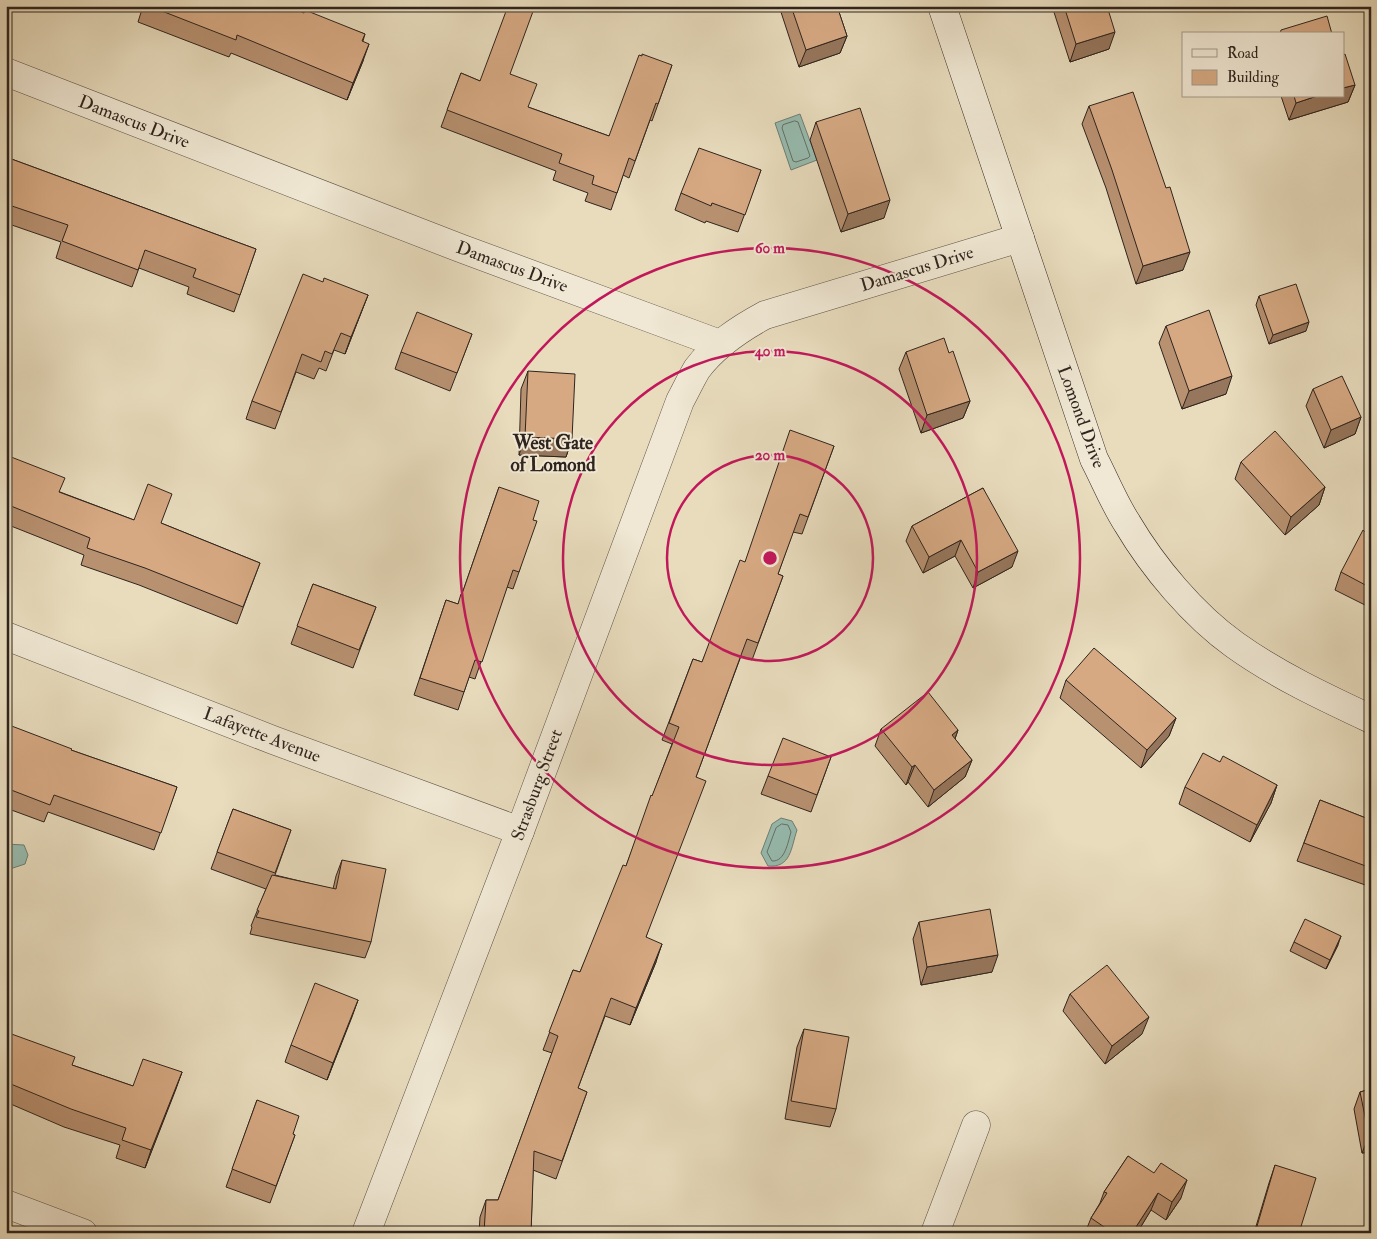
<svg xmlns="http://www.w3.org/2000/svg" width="1377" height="1239" font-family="'IM FELL Double Pica',serif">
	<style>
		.water { fill: #97bcb0; stroke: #6d7f76 }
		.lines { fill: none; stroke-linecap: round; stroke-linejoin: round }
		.shore { stroke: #637067; stroke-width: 1 }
		.minor-casing { stroke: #5d5246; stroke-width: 29 }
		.tertiary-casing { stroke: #5d5246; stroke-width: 29 }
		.secondary-casing { stroke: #2f241e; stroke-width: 29 }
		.minor { stroke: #f0e8d4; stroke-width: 28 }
		.tertiary { stroke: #f0e8d4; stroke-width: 28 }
		.secondary { stroke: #f0e8d4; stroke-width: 28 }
		.wall { fill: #b89171; stroke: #2f241e }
		.shaded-wall { fill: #96765c; stroke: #2f241e }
		.building { fill: #d6a983; stroke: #2f241e }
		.ring { fill: none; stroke: #c2185b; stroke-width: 2.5 }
		.labels { text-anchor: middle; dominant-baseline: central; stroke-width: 4; stroke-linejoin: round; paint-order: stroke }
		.street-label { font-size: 18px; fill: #2f241e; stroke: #f0e8d4 }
		.neighbourhood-label { font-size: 19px; font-weight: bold; fill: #2f241e; stroke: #f0e8d4 }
		.centre { fill: #c2185b; stroke: #f0e8d4; stroke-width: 2.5 }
		.ring-label { font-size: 15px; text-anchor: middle; font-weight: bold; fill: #c2185b; stroke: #f0e8d4; stroke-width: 4; stroke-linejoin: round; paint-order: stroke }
	</style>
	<rect width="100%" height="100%" fill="#e8dcbd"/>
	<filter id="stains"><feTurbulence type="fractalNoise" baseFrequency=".004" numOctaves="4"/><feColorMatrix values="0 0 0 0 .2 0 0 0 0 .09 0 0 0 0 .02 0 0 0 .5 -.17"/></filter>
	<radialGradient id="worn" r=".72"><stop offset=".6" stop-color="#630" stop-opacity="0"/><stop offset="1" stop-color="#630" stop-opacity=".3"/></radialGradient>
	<path class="water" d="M 800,114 L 817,160 L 791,170 L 775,123 Z
		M 781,818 L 792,821 L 797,830 C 791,848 791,868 768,866 L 761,853 L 772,824 Z
		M 6,844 L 24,845 L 28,855 L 25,864 L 13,868 L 6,866 Z"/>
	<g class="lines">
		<path class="shore" d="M 795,121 L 798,122 L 810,156 L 808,158 L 796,162 L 793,161 L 782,128 L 783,125 Z
			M 782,824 L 788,825 L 791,832 C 788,842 785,862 772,861 L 767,852 L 776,828 Z"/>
		<defs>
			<path id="minor" d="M 6,72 L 460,248 L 720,344
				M 6,636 L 273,740 L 520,831
				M 6,1204 L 83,1233
				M 935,1233 L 976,1125"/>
			<path id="tertiary" d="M 366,1233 L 520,831 L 680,401 C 686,390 691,379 697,369 C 715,345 739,329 765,315 L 1020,238"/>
			<path id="secondary" d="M 942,6 L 1094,459 C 1105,480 1114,503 1127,523 C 1153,567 1193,615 1235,645 C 1277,675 1324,697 1371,719"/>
		</defs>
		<use href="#minor" class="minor-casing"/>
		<use href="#tertiary" class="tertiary-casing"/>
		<use href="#secondary" class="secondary-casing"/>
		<use href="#minor" class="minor"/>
		<use href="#tertiary" class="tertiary"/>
		<use href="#secondary" class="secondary"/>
	</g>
	<path class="wall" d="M 143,6 L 288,6 L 365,34 L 363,41 L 363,61 L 347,100 L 231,53 L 229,57 L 138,22 Z
		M 779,6 L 837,6 L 847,36 L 840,53 L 799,67 Z
		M 1052,6 L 1107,6 L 1109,49 L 1070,62 Z
		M 672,65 L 652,121 L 650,120 L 629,178 L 623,175 L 611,210 L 585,201 L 588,193 L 553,180 L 556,171 L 441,127 L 461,73 L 480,81 L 510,74 L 528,107 L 609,136 Z
		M 1355,85 L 1348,102 L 1289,120 L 1281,96 L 1343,96 Z
		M 1089,106 L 1183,270 L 1136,284 L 1106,188 L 1082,124 Z
		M 816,122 L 884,218 L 841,232 L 810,140 Z
		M 6,157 L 256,249 L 234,312 L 187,294 L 189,287 L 139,268 L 132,287 L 56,258 L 61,242 L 6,223 Z
		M 761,170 L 738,232 L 706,221 L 705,223 L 675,210 L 681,193 Z
		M 323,282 L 368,295 L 345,354 L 334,350 L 326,371 L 319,368 L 314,379 L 296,372 L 275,429 L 246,419 L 252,401 Z
		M 1259,296 L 1306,331 L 1269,344 L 1256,305 Z
		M 1166,326 L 1226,394 L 1182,409 L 1159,343 Z
		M 472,334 L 450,391 L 395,369 L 401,352 Z
		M 906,352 L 949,353 L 970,401 L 963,418 L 921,433 L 899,369 Z
		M 528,371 L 572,439 L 566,457 L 519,455 L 521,389 Z
		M 1313,389 L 1361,417 L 1355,434 L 1324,448 L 1306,406 Z
		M 834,446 L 802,534 L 793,532 L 778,574 L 783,576 L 752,660 L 741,656 L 696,777 L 646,937 L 656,962 L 630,1025 L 605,1016 L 578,1088 L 587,1092 L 556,1179 L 533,1170 L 531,1233 L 479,1233 L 480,1217 L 486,1200 L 498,1200 L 552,1053 L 543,1050 L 573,970 L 580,972 L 626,866 L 672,744 L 662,740 L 693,659 L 702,662 L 745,562 Z
		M 6,455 L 60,492 L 134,520 L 161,523 L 260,563 L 237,624 L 139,585 L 81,565 L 84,555 L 6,524 Z
		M 1241,462 L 1325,487 L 1319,505 L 1285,535 L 1235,479 Z
		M 499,487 L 533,520 L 519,572 L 513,589 L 507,587 L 475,679 L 469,677 L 458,710 L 414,695 L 446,600 L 458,604 L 462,594 Z
		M 983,488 L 1012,567 L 973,588 L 955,556 L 923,573 L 906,541 L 912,526 Z
		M 1371,538 L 1371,608 L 1335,590 L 1341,572 Z
		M 313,584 L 376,607 L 353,668 L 291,644 Z
		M 1066,680 L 1176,718 L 1169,736 L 1141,768 L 1060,698 Z
		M 881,729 L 958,730 L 955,739 L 972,760 L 965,777 L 928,807 L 908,782 L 906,785 L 875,746 Z
		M 6,730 L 71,750 L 177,787 L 154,850 L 48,812 L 44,822 L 6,808 Z
		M 831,757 L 811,812 L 761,794 L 768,776 Z
		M 1220,762 L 1277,785 L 1271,803 L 1250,842 L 1179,804 L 1185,787 Z
		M 1320,800 L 1371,820 L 1371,887 L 1297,861 Z
		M 233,809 L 291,830 L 275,875 L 333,889 L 336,876 L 342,860 L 371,942 L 365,958 L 250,934 L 252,927 L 251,926 L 266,889 L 211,869 Z
		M 919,922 L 992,972 L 921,985 L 913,939 Z
		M 1294,942 L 1338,945 L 1326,969 L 1290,951 Z
		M 1070,994 L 1142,1034 L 1105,1064 L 1063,1011 Z
		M 358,1000 L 327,1080 L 285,1062 L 291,1045 Z
		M 804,1029 L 836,1109 L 830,1127 L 785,1119 L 797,1047 Z
		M 6,1032 L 72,1065 L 133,1086 L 182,1072 L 145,1168 L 116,1158 L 120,1145 L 64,1127 L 6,1102 Z
		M 1371,1089 L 1371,1152 L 1362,1153 L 1354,1109 L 1360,1092 Z
		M 257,1100 L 293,1134 L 295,1135 L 270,1203 L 226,1187 Z
		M 1128,1156 L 1181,1198 L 1166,1220 L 1151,1210 L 1137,1233 L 1085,1233 L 1091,1218 L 1100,1203 L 1104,1192 Z
		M 1275,1165 L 1299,1233 L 1254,1233 L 1269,1183 Z"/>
	<path class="shaded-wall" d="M 1115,32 L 1109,49 L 1070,62 L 1076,44 Z
		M 847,36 L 840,53 L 799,67 L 806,50 Z
		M 369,44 L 363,61 L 347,100 L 353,83 Z
		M 1355,85 L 1348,102 L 1289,120 L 1296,103 L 1317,96 L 1343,96 L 1343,88 Z
		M 890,200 L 884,218 L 841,232 L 848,214 Z
		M 1190,252 L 1183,270 L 1136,284 L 1143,266 Z
		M 368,295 L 361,313 L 345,354 L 351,337 Z
		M 1309,322 L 1306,331 L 1269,344 L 1273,335 Z
		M 1232,376 L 1226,394 L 1182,409 L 1189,391 Z
		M 970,401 L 963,418 L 921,433 L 927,415 Z
		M 1361,417 L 1355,434 L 1324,448 L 1331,430 Z
		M 525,437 L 572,439 L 566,457 L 519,455 Z
		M 1325,487 L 1319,505 L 1285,535 L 1291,517 Z
		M 961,540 L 955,556 L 923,573 L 929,557 Z
		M 1018,551 L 1012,567 L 973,588 L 978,572 Z
		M 1176,718 L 1169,736 L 1141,768 L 1147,750 Z
		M 958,730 L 952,747 L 952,735 Z
		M 972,760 L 965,777 L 928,807 L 934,790 Z
		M 915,765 L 908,782 L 906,785 L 912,767 Z
		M 1277,785 L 1271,803 L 1250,842 L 1257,825 Z
		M 1341,936 L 1338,945 L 1326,969 L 1330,960 Z
		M 662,944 L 656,962 L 630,1025 L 636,1008 Z
		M 998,955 L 992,972 L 921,985 L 927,967 Z
		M 358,1000 L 352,1017 L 327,1080 L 333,1063 Z
		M 1149,1017 L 1142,1034 L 1105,1064 L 1112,1046 Z
		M 182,1072 L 176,1089 L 145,1168 L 151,1150 Z
		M 1371,1135 L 1371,1152 L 1362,1153 L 1369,1136 Z
		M 1187,1180 L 1181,1198 L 1166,1220 L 1172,1202 Z
		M 1158,1193 L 1151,1210 L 1137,1233 L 1132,1233 Z"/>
	<path class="building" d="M 149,6 L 288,6 L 304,13 L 305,10 L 365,34 L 362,41 L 369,44 L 353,83 L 237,35 L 236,40 Z
		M 508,6 L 535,6 L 510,74 L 537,84 L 528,107 L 609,136 L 639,55 L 642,56 L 642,54 L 672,65 L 658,104 L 656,103 L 635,161 L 629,158 L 617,193 L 592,184 L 594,176 L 559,163 L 562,154 L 447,110 L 461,73 L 480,81 Z
		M 791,6 L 837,6 L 847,36 L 806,50 Z
		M 1064,6 L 1107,6 L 1115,32 L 1076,44 Z
		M 1327,16 L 1332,34 L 1280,34 L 1281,30 Z
		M 1345,54 L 1355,85 L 1343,88 L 1343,55 Z
		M 1133,92 L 1166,188 L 1170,187 L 1190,252 L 1143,266 L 1112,170 L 1089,106 Z
		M 1294,96 L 1317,96 L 1296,103 Z
		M 860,108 L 890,200 L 848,214 L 816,122 Z
		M 699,148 L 761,170 L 745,215 L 712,203 L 711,206 L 681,193 Z
		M 6,157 L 256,249 L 240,295 L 193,277 L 196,269 L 145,250 L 138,270 L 62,241 L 68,225 L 6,204 Z
		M 303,274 L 323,282 L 324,278 L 368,295 L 351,337 L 341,333 L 332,354 L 325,351 L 321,362 L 302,354 L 281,412 L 252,401 Z
		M 1296,284 L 1309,322 L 1273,335 L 1259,296 Z
		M 1209,310 L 1232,376 L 1189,391 L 1166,326 Z
		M 417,312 L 472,334 L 457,373 L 401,352 Z
		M 944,338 L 949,353 L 953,351 L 970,401 L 927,415 L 906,352 Z
		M 528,371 L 575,374 L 572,439 L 525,437 Z
		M 1342,376 L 1361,417 L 1331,430 L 1313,389 Z
		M 790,430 L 834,446 L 808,517 L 800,514 L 778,574 L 783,576 L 758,643 L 747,639 L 696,777 L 706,781 L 646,937 L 662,944 L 636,1008 L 611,998 L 578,1088 L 587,1092 L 562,1161 L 534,1151 L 531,1233 L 484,1233 L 486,1200 L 498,1200 L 558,1036 L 549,1032 L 573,970 L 580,972 L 623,865 L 626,866 L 651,795 L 652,796 L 679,727 L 669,723 L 693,659 L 702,662 L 740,560 L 745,562 Z
		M 1275,431 L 1325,487 L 1291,517 L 1241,462 Z
		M 6,455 L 65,478 L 59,492 L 134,520 L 148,484 L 172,494 L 161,523 L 260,563 L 243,607 L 145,568 L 87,548 L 90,538 L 6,504 Z
		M 499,487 L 539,501 L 533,520 L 537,521 L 519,572 L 513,570 L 482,662 L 475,660 L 464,692 L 420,678 L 446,600 L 458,604 L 461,594 L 462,594 Z
		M 983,488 L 1018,551 L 978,572 L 961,540 L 929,557 L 912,526 Z
		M 1363,530 L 1371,538 L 1371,588 L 1341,572 Z
		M 313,584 L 376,607 L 359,650 L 297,626 Z
		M 1094,648 L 1176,718 L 1147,750 L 1066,680 Z
		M 928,692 L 958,730 L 952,735 L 972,760 L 934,790 L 915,765 L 912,767 L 881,729 Z
		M 9,725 L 72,749 L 71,750 L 177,787 L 161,833 L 54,795 L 50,805 L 6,788 L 6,730 L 7,730 Z
		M 783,738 L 831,757 L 817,795 L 768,776 Z
		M 1203,753 L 1220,762 L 1223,756 L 1277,785 L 1257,825 L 1185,787 Z
		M 1320,800 L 1371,820 L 1371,868 L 1304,843 Z
		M 233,809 L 291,830 L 275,873 L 217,852 Z
		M 342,860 L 386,869 L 371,942 L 256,917 L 259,911 L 257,910 L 272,875 L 336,889 Z
		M 990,909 L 998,955 L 927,967 L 919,922 Z
		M 1305,919 L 1341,936 L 1330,960 L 1294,942 Z
		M 1107,965 L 1149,1017 L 1112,1046 L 1070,994 Z
		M 315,983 L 358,1000 L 333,1063 L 291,1045 Z
		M 804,1029 L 849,1037 L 836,1109 L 791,1101 Z
		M 6,1032 L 75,1057 L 72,1065 L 133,1086 L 143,1059 L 182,1072 L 151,1150 L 122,1140 L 126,1128 L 71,1109 L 6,1082 Z
		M 1371,1089 L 1371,1135 L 1369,1136 L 1360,1092 Z
		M 257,1100 L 299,1116 L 293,1134 L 295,1135 L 276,1186 L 232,1169 Z
		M 1128,1156 L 1154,1173 L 1161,1163 L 1187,1180 L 1172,1202 L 1158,1193 L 1132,1233 L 1113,1233 L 1091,1218 L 1107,1193 L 1104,1192 Z
		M 1275,1165 L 1316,1178 L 1299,1233 L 1255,1233 Z"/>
	<g class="ring">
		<circle cx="770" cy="558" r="103"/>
		<circle cx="770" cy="558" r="207"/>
		<circle cx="770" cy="558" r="310"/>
	</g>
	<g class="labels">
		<g class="street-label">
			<text transform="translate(134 122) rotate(21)">Damascus Drive</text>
			<text transform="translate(512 267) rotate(20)">Damascus Drive</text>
			<text transform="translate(917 269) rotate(-17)">Damascus Drive</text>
			<text transform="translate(1081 417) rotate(70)">Lomond Drive</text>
			<text transform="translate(262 735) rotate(21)">Lafayette Avenue</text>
			<text transform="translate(537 785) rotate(-70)">Strasburg Street</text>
		</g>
		<g class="neighbourhood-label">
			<text x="553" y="443">West Gate<tspan x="553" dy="22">of Lomond</tspan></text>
		</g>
	</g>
	<circle cx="770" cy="558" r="8" class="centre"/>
	<g class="ring-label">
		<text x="770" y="253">60 m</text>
		<text x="770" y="356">40 m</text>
		<text x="770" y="460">20 m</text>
	</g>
	<rect width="1377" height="1239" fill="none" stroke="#e8dcbd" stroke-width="25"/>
	<rect x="8" y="8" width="1362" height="1224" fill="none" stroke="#2f241e" stroke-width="2.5"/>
	<rect x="12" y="12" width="1352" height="1214" fill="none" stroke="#2f241e"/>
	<rect x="1182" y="32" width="162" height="65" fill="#f0e8d4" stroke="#a39a8b"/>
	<rect x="1192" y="49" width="25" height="8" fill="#f0e8d4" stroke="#a39a8b"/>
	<text x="1227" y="58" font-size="15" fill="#2f241e">Road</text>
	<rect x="1192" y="70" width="25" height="15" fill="#d6a983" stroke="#a39a8b"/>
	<text x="1227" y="82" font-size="15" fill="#2f241e">Building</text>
	<rect width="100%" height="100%" filter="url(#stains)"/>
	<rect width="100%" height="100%" fill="url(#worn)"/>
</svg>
